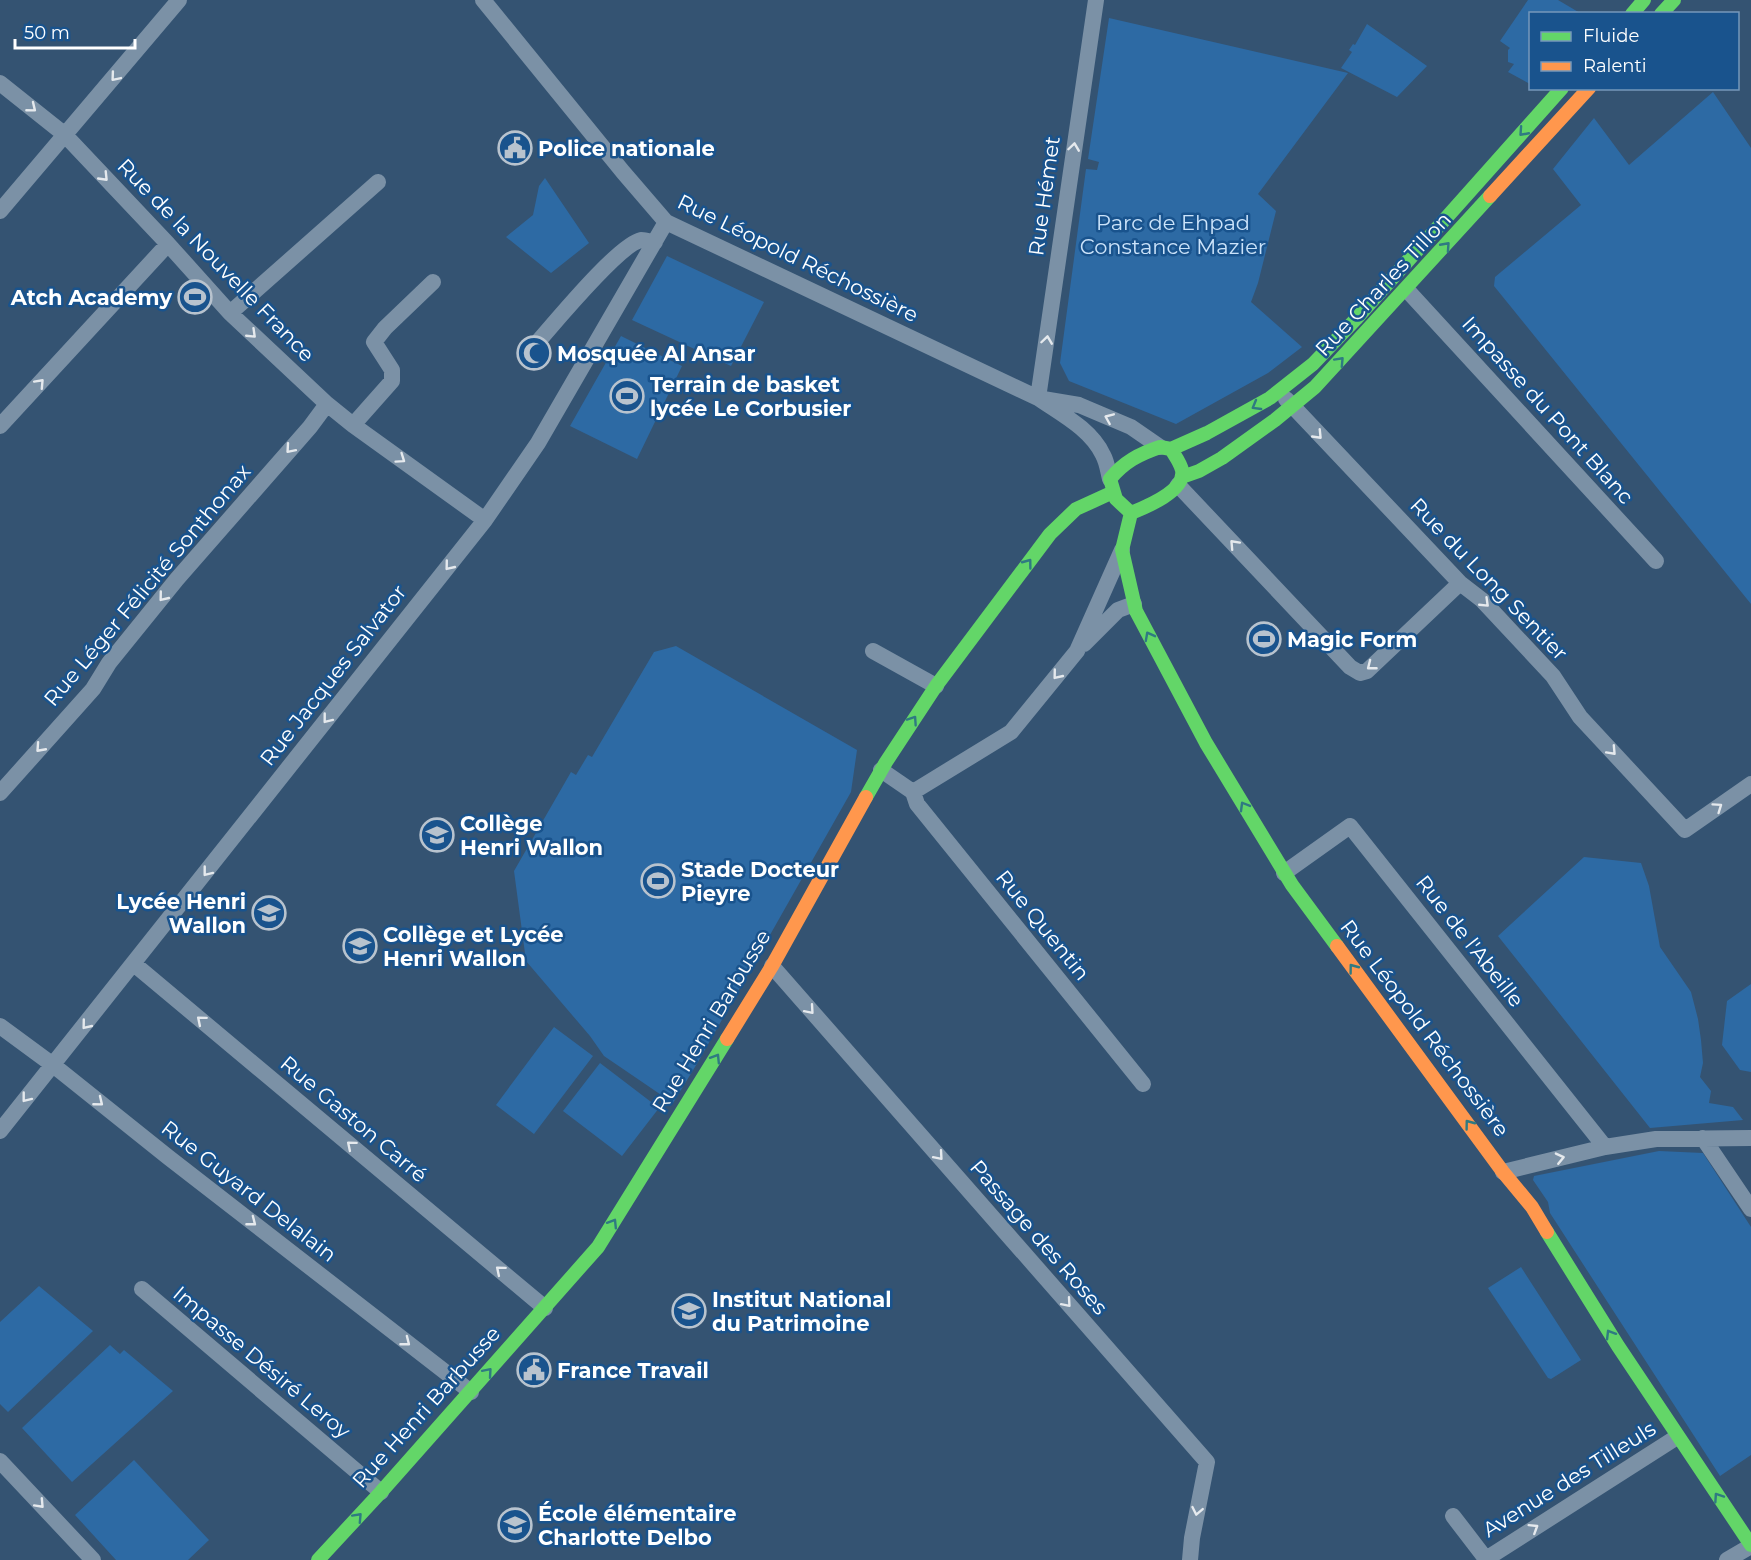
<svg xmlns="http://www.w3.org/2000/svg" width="1751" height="1560" font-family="Montserrat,sans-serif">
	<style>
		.green { fill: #2d6aa4 }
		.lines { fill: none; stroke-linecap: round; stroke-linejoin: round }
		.street { stroke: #7b91a6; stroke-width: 16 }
		.fast { stroke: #63d668; stroke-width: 14 }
		.slow { stroke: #ff974d; stroke-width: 14 }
		.oneway { stroke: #e5e9ed }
		.oneway2 { stroke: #2f7a82 }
		.labels { text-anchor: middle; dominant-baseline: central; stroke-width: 5; stroke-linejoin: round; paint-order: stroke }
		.poi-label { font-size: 21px; font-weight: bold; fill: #fff; stroke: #19538d; text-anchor: start }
		.street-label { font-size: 21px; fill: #fff; stroke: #19538d }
		.park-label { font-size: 21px; fill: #cbe3fa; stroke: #19538d }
	</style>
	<rect width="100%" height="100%" fill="#345372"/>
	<path class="green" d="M 1528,0 L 1558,0 L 1580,13 L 1530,14 L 1530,84 L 1508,72 L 1514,64 L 1508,62 L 1508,50 L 1510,48 L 1500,41 Z
		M 1109,18 L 1348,73 L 1258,194 L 1276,211 L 1258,283 L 1251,302 L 1302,347 L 1268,373 L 1176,424 L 1069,381 L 1060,363 L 1086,169 L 1097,170 L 1099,162 L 1088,159 Z
		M 1367,24 L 1427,66 L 1397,97 L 1341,68 L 1352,52 L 1349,50 L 1353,44 L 1355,45 Z
		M 1713,92 L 1751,148 L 1751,604 L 1494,286 L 1495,277 L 1581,205 L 1553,169 L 1594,118 L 1629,165 Z
		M 545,178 L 589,243 L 551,273 L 506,237 L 533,215 L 539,186 Z
		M 667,256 L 764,302 L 731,366 L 632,320 Z
		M 621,336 L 682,366 L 637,459 L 570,426 Z
		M 676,646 L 857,750 L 851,792 L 698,1062 L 673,1103 L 604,1056 L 590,1036 L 526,961 L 514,871 L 571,772 L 576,775 L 588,755 L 592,757 L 654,652 Z
		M 1584,857 L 1641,863 L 1649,886 L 1660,947 L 1691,992 L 1698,1019 L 1701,1040 L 1703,1063 L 1700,1077 L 1711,1091 L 1709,1103 L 1733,1107 L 1743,1120 L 1650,1128 L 1498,936 Z
		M 1751,984 L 1751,1072 L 1740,1070 L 1722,1045 L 1727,1001 Z
		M 554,1027 L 593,1056 L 534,1134 L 496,1105 Z
		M 600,1063 L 659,1108 L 622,1156 L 563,1111 Z
		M 1659,1151 L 1703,1153 L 1751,1227 L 1751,1455 L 1720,1476 L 1550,1213 L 1548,1202 L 1533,1180 L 1534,1176 Z
		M 1521,1267 L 1581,1360 L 1551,1379 L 1548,1378 L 1488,1288 Z
		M 39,1286 L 93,1331 L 8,1412 L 0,1404 L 0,1322 Z
		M 110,1345 L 120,1354 L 124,1350 L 173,1391 L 72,1482 L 22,1428 Z
		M 134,1460 L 209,1540 L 188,1560 L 116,1560 L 75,1515 Z"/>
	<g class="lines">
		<path class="street" d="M 483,0 L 623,172 L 666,222 L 1038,398 C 1061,414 1091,429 1103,455 C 1107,462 1108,471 1110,479
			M 0,83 L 64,134 L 168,244 L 230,313 L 327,404 L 353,425 L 485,520
			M 0,211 L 179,0
			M 1407,290 L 1656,561
			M 230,313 L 378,182
			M 535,345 C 553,325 618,245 641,240 C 644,240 651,242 655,242
			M 1038,398 L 1096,0
			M 1043,399 L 1079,405 L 1131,427 L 1160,447
			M 1286,399 L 1460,583 L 1482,600 L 1553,676 L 1580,717 L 1685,830 L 1751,784
			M 353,425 L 392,381 L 392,370 L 374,342 L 385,328 L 433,282
			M 0,426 L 168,244
			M 1178,485 L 1350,667 L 1360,673 L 1367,671 L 1460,583
			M 1084,644 L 1118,610 L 1134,604
			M 873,651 L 936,686
			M 881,770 L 913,792
			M 913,792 L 917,804 L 1143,1084
			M 913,792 L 1011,732 L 1077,651 L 1122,550
			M 0,793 L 93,689 L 109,663 L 177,579 L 310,427 L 327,404
			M 1284,873 L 1350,826 L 1605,1147
			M 134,964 L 545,1308
			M 772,966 L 1207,1462 L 1192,1538 L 1190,1560
			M 0,1026 L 53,1065 L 168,1157 L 471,1392
			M 0,1131 L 485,520 L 538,443 L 666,222
			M 1703,1138 L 1751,1209
			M 1503,1172 L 1605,1147 L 1656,1139 L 1751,1138
			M 142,1289 L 381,1492
			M 0,1461 L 93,1560
			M 1453,1516 L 1486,1559
			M 1487,1560 L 1486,1559 L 1677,1437
			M 1727,1560 L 1751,1546"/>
		<path class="fast" d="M 1632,14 L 1644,0
			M 1661,14 L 1674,0
			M 1160,447 L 1171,449 C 1175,456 1180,462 1182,470 C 1186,491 1146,507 1131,513 L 1116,499 L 1110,479 C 1124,462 1139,454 1160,447 Z
			M 1171,449 L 1207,433 L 1270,398 L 1313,364 L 1356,319 L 1562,88
			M 1182,477 L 1199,471 L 1222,458 L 1275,420 L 1315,387 L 1490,196
			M 1131,513 L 1122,550 L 1136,611 L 1206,743 L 1292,885 L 1337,946
			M 866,797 L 886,762 L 936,686 L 1050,534 L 1076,509 L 1111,493
			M 1547,1232 L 1618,1346 L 1751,1545
			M 318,1560 L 381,1492 L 598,1247 L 727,1039"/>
		<path class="slow" d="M 1490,196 L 1589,88
			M 1337,946 L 1503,1172 L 1532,1207 L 1547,1232
			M 727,1039 L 772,966 L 866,797"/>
	</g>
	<defs><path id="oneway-chevron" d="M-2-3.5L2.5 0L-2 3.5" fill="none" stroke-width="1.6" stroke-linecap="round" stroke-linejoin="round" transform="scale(1.5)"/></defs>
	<g class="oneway">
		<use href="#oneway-chevron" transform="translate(115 77) rotate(130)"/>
		<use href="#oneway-chevron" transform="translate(32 108) rotate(39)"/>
		<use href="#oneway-chevron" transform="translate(1074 147) rotate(-82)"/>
		<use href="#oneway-chevron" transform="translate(104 177) rotate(46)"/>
		<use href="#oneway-chevron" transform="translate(252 334) rotate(44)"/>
		<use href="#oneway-chevron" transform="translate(1047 340) rotate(-82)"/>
		<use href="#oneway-chevron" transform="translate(40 383) rotate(-47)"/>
		<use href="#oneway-chevron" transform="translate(1109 418) rotate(-157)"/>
		<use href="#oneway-chevron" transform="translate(1318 435) rotate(46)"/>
		<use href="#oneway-chevron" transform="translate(290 449) rotate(131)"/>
		<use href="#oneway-chevron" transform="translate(401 459) rotate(35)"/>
		<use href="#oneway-chevron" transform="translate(1234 544) rotate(-133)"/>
		<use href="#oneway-chevron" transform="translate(449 566) rotate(129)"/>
		<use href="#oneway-chevron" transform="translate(163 597) rotate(129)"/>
		<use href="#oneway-chevron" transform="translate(1485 603) rotate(44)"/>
		<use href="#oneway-chevron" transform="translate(1371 666) rotate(142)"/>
		<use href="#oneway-chevron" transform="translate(1057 675) rotate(129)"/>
		<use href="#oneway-chevron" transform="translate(327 719) rotate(128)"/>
		<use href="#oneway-chevron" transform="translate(40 748) rotate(132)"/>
		<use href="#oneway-chevron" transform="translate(1612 751) rotate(47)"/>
		<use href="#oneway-chevron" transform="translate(1718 807) rotate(-35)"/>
		<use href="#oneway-chevron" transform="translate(207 872) rotate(128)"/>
		<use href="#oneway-chevron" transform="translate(810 1010) rotate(49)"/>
		<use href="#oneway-chevron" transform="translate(201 1020) rotate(-140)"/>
		<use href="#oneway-chevron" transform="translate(86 1025) rotate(129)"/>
		<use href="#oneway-chevron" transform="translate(26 1098) rotate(128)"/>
		<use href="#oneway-chevron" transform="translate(99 1102) rotate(39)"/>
		<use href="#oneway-chevron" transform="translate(351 1145) rotate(-140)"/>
		<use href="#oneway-chevron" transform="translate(939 1156) rotate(49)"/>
		<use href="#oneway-chevron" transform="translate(1560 1158) rotate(-13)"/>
		<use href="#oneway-chevron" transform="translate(252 1222) rotate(38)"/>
		<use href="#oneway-chevron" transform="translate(500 1270) rotate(-140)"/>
		<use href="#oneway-chevron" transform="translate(1067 1303) rotate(49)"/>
		<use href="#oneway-chevron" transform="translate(406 1342) rotate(38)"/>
		<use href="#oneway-chevron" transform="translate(40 1504) rotate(47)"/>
		<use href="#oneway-chevron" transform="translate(1197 1511) rotate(101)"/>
		<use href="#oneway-chevron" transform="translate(1534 1528) rotate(-32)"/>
	</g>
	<g class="oneway2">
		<use href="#oneway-chevron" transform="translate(1523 132) rotate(132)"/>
		<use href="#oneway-chevron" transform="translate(1446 246) rotate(-48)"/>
		<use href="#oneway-chevron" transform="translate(1340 361) rotate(-47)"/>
		<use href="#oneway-chevron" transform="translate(1256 406) rotate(150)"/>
		<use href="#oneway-chevron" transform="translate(1028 563) rotate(-53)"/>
		<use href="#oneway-chevron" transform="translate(1149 636) rotate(-118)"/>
		<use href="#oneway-chevron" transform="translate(913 720) rotate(-56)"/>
		<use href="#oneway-chevron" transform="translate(1244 806) rotate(-120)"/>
		<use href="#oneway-chevron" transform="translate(1353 968) rotate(-127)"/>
		<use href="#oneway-chevron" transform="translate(716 1058) rotate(-58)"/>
		<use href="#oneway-chevron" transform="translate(1469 1124) rotate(-127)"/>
		<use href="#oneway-chevron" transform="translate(613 1223) rotate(-58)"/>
		<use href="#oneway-chevron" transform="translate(1610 1334) rotate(-121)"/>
		<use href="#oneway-chevron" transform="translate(488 1372) rotate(-49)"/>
		<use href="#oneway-chevron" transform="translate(1718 1497) rotate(-124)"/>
		<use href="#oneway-chevron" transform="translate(358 1517) rotate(-47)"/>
	</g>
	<defs>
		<symbol id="civic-ring" viewBox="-11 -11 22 22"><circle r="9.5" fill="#19538d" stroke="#b8c3ce" stroke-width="1.5"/><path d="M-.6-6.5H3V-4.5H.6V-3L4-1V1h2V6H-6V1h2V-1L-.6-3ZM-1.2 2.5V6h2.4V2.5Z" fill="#b8c3ce"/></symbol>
		<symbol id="stadium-ring" viewBox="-11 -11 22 22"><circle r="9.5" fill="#19538d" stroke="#b8c3ce" stroke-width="1.5"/><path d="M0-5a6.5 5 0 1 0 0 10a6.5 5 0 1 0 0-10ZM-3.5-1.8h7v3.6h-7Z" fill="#b8c3ce"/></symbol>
		<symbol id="mosque-ring" viewBox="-11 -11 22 22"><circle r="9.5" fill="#19538d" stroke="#b8c3ce" stroke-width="1.5"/><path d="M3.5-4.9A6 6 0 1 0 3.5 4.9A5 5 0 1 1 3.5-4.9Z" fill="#b8c3ce"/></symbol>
		<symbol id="school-ring" viewBox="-11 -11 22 22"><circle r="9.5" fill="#19538d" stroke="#b8c3ce" stroke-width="1.5"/><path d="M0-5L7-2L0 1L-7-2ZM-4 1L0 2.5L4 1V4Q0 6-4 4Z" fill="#b8c3ce"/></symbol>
	</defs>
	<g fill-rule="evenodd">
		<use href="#civic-ring" x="496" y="129" width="38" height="38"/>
		<use href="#stadium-ring" x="176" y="278" width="38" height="38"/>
		<use href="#mosque-ring" x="515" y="334" width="38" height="38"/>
		<use href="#stadium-ring" x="608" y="377" width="38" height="38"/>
		<use href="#stadium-ring" x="1245" y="620" width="38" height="38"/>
		<use href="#school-ring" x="418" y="816" width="38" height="38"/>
		<use href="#stadium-ring" x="639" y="862" width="38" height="38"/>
		<use href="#school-ring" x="250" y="894" width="38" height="38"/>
		<use href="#school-ring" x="341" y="927" width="38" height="38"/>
		<use href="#school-ring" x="670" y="1292" width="38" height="38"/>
		<use href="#civic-ring" x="515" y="1351" width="38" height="38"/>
		<use href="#school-ring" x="496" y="1506" width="38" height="38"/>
	</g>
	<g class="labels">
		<g class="poi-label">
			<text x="538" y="148">Police nationale</text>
			<text x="172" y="297" text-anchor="end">Atch Academy</text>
			<text x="557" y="353">Mosquée Al Ansar</text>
			<text x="650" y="384">Terrain de basket<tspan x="650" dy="24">lycée Le Corbusier</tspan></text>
			<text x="1287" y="639">Magic Form</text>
			<text x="460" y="823">Collège<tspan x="460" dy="24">Henri Wallon</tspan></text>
			<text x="681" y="869">Stade Docteur<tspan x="681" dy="24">Pieyre</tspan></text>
			<text x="246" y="901" text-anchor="end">Lycée Henri<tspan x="246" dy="24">Wallon</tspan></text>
			<text x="383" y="934">Collège et Lycée<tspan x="383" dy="24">Henri Wallon</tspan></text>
			<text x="712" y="1299">Institut National<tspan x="712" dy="24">du Patrimoine</tspan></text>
			<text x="557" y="1370">France Travail</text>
			<text x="538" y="1513">École élémentaire<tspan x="538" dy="24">Charlotte Delbo</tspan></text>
		</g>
		<g class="street-label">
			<text transform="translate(1044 196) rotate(-82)">Rue Hémet</text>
			<text transform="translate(798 258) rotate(26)">Rue Léopold Réchossière</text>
			<text transform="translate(216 260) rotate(46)">Rue de la Nouvelle France</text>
			<text transform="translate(1383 284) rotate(-47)">Rue Charles Tillon</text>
			<text transform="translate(1548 410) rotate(48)">Impasse du Pont Blanc</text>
			<text transform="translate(1489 579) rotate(46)">Rue du Long Sentier</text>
			<text transform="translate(147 585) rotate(-50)">Rue Léger Félicité Sonthonax</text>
			<text transform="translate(333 675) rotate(-52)">Rue Jacques Salvator</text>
			<text transform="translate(1043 925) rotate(51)">Rue Quentin</text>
			<text transform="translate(1470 941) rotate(52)">Rue de l'Abeille</text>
			<text transform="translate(711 1021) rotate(-59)">Rue Henri Barbusse</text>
			<text transform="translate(1425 1028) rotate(53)">Rue Léopold Réchossière</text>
			<text transform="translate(354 1119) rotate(40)">Rue Gaston Carré</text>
			<text transform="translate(249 1191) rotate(38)">Rue Guyard Delalain</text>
			<text transform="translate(1039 1237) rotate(49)">Passage des Roses</text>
			<text transform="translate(262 1362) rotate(40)">Impasse Désiré Leroy</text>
			<text transform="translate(426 1407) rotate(-48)">Rue Henri Barbusse</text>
			<text transform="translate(1569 1479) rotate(-32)">Avenue des Tilleuls</text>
		</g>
		<g class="park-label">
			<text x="1173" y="222">Parc de Ehpad<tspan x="1173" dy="24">Constance Mazier</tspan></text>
		</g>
	</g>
	<rect x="1529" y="12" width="210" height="78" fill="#19538d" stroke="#7598bb" stroke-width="1.5"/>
	<rect x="1541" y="32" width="30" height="9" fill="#63d668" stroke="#7598bb" stroke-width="1.5"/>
	<text x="1583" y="42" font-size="18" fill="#ffffff">Fluide</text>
	<rect x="1541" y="62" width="30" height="9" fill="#ff974d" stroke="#7598bb" stroke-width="1.5"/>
	<text x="1583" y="72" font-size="18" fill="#ffffff">Ralenti</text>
	<path d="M15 39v9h120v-9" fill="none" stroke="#ffffff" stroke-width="3"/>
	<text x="24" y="39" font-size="18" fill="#ffffff" stroke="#19538d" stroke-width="4.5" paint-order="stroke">50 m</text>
</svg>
